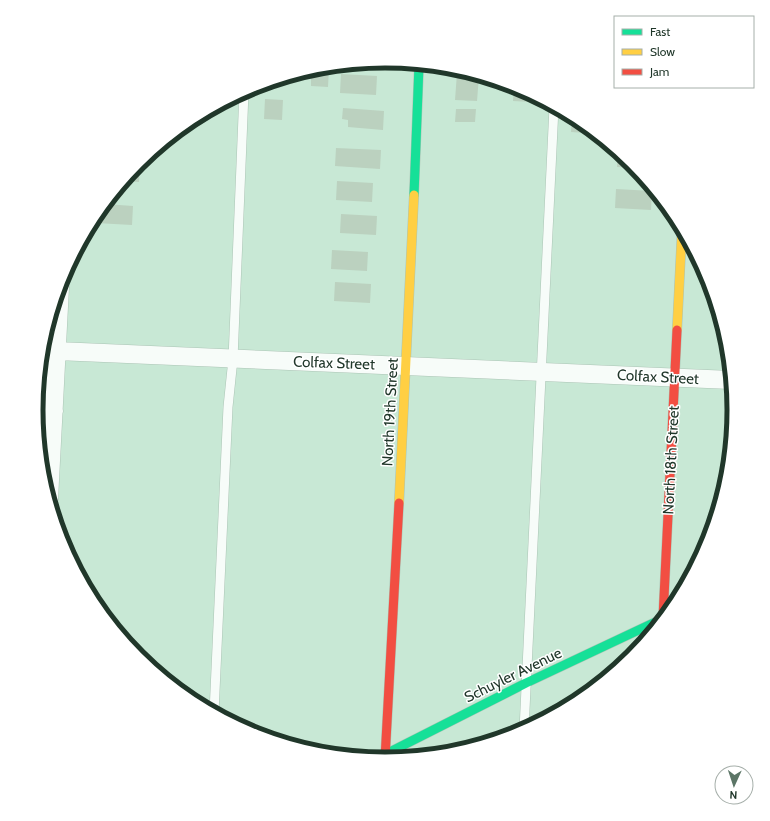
<svg xmlns="http://www.w3.org/2000/svg" width="770" height="821" font-family="Cabin,sans-serif">
	<style>
		.building { fill: #bbd1bf }
		.lines { fill: none; stroke-linecap: round; stroke-linejoin: round }
		.lane-casing { stroke: #abc4b5; stroke-width: 10 }
		.street-casing { stroke: #abc4b5; stroke-width: 19 }
		.fast-casing { stroke: #abc4b5; stroke-width: 10 }
		.slow-casing { stroke: #abc4b5; stroke-width: 10 }
		.jam-casing { stroke: #abc4b5; stroke-width: 10 }
		.lane { stroke: #f7fcf9; stroke-width: 9 }
		.street { stroke: #f7fcf9; stroke-width: 18 }
		.fast { stroke: #16e098; stroke-width: 9 }
		.slow { stroke: #ffcf43; stroke-width: 9 }
		.jam { stroke: #f24e42; stroke-width: 9 }
		.labels { text-anchor: middle; dominant-baseline: central; stroke-width: 3; stroke-linejoin: round; paint-order: stroke }
		.street-label { font-size: 15px; fill: #20372a; stroke: #fff }
		.rim { fill: none; stroke: #20372a; stroke-width: 5 }
	</style>
	<rect width="100%" height="100%" fill="#c8e8d5"/>
	<path class="building" d="M 322,68 L 329,68 L 328,87 L 311,86 L 311,70 Z
		M 457,73 L 479,76 L 477,101 L 455,100 Z
		M 341,74 L 377,76 L 376,95 L 340,93 Z
		M 514,87 L 532,95 L 531,102 L 513,101 Z
		M 265,99 L 283,100 L 282,120 L 264,119 Z
		M 343,108 L 384,111 L 383,130 L 348,127 L 348,120 L 342,119 Z
		M 456,109 L 476,109 L 475,122 L 455,122 Z
		M 572,117 L 587,127 L 586,133 L 571,132 Z
		M 336,148 L 381,150 L 380,169 L 335,166 Z
		M 618,152 L 632,164 L 636,168 L 617,167 Z
		M 140,162 L 139,182 L 124,181 L 138,164 Z
		M 337,181 L 373,183 L 372,202 L 336,200 Z
		M 616,189 L 652,191 L 651,210 L 615,208 Z
		M 105,204 L 133,206 L 132,225 L 96,223 L 96,215 Z
		M 341,214 L 377,216 L 376,235 L 340,233 Z
		M 332,250 L 368,252 L 367,271 L 331,269 Z
		M 335,282 L 371,284 L 370,303 L 334,301 Z"/>
	<g class="lines">
		<defs>
			<path id="lane" d="M 214,713 L 228,407 L 233,359 L 244,92
				M 524,730 L 554,107"/>
			<path id="street" d="M 57,351 L 731,380
				M 36,410 L 54,411
				M 49,499 L 60,287"/>
			<path id="fast" d="M 414,195 L 419,65
				M 376,759 L 526,683 L 664,618"/>
			<path id="slow" d="M 677,330 L 682,230
				M 399,503 L 414,195"/>
			<path id="jam" d="M 663,618 L 677,330
				M 385,759 L 399,503"/>
		</defs>
		<use href="#lane" class="lane-casing"/>
		<use href="#street" class="street-casing"/>
		<use href="#fast" class="fast-casing"/>
		<use href="#slow" class="slow-casing"/>
		<use href="#jam" class="jam-casing"/>
		<use href="#lane" class="lane"/>
		<use href="#street" class="street"/>
		<use href="#fast" class="fast"/>
		<use href="#slow" class="slow"/>
		<use href="#jam" class="jam"/>
	</g>
	<g class="labels">
		<g class="street-label">
			<text transform="translate(334 363) rotate(2)">Colfax Street</text>
			<text transform="translate(658 377) rotate(3)">Colfax Street</text>
			<text transform="translate(390 412) rotate(-87)">North 19th Street</text>
			<text transform="translate(671 460) rotate(-87)">North 18th Street</text>
			<text transform="translate(513 675) rotate(-26)">Schuyler Avenue</text>
		</g>
	</g>
	<path d="M0 0H770V821H0ZM43 410a342 342 0 1 1 684 0a342 342 0 1 1-684 0Z" fill="#fff" fill-rule="evenodd"/>
	<path class="rim" d="M43 410a342 342 0 1 1 684 0a342 342 0 1 1-684 0Z"/>
	<rect x="614" y="16" width="140" height="72" fill="#ffffff" stroke="#a6afaa"/>
	<rect x="622" y="29" width="20" height="6" fill="#16e098" stroke="#a6afaa"/>
	<text x="650" y="36" font-size="12" fill="#20372a">Fast</text>
	<rect x="622" y="49" width="20" height="6" fill="#ffcf43" stroke="#a6afaa"/>
	<text x="650" y="56" font-size="12" fill="#20372a">Slow</text>
	<rect x="622" y="69" width="20" height="6" fill="#f24e42" stroke="#a6afaa"/>
	<text x="650" y="76" font-size="12" fill="#20372a">Jam</text>
	<g transform="translate(734 785) rotate(183)"><circle r="19" fill="#ffffff" stroke="#a6afaa"/>
	<path d="M0-3L7 15L0 10L-7 15Z" fill="#5b7566"/>
	<text y="-6" font-size="11" font-weight="bold" text-anchor="middle" fill="#20372a">N</text>
	</g>
</svg>
